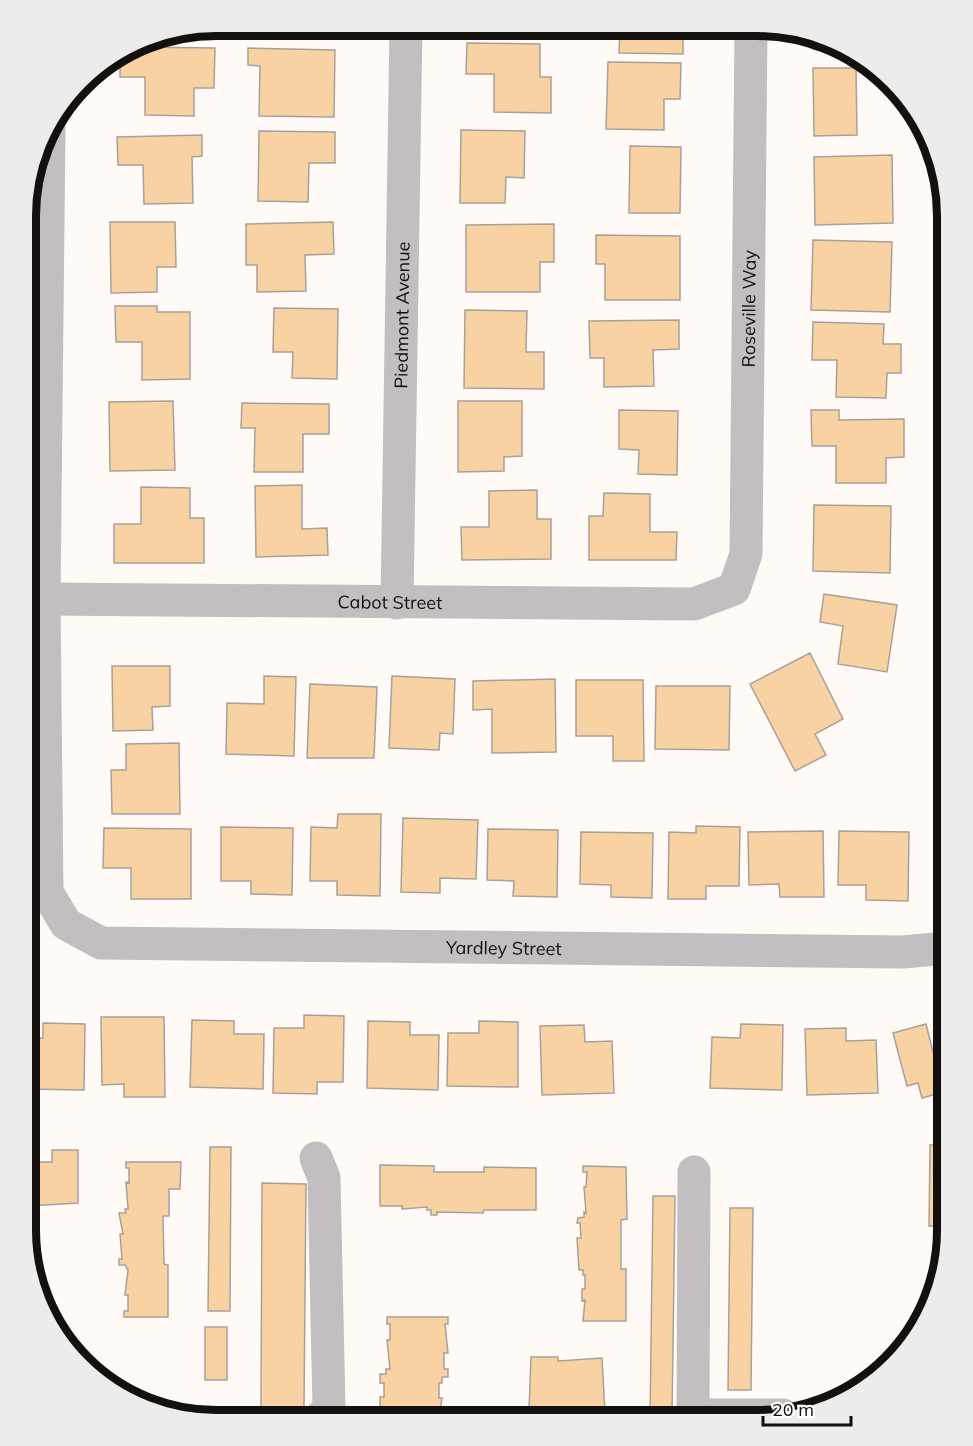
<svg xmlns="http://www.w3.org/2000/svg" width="973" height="1446" font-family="Mulish,sans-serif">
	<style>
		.building { fill: #f8d2a2; stroke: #a8a19a; stroke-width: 1.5 }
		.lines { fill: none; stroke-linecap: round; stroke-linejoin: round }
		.minor { stroke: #c3bebf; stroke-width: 33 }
		.labels { text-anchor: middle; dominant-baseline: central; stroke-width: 6; stroke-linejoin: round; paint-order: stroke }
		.street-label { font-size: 18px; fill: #13100e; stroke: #fff }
		.rim { fill: none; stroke: #13100e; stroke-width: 8 }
	</style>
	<rect width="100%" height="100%" fill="#fffaf6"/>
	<path class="building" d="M 494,26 L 541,26 L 541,31 L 494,30 Z
		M 620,27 L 683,27 L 683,54 L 619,53 Z
		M 814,40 L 838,50 L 813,49 Z
		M 467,43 L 540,44 L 540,77 L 551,77 L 551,113 L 494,112 L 494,74 L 466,74 Z
		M 136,47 L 215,48 L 214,88 L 194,88 L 194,116 L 145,115 L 145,77 L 120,77 L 120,56 Z
		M 248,48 L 335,50 L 334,117 L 259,116 L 260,66 L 248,65 Z
		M 608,62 L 681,63 L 680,99 L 664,99 L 664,130 L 606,129 Z
		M 813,68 L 856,68 L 857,135 L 814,136 Z
		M 461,130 L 525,131 L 524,178 L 506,177 L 505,203 L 460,203 Z
		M 259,131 L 335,132 L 335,163 L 309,163 L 308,202 L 258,201 Z
		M 202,135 L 202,156 L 192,157 L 193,203 L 144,204 L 143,165 L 118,165 L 117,137 Z
		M 630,146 L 681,147 L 680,213 L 629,213 Z
		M 892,155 L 893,223 L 815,225 L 814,157 Z
		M 110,222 L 175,222 L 176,267 L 157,267 L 157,292 L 111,293 Z
		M 333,222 L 334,254 L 305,255 L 306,291 L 257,292 L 257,265 L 246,265 L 246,224 Z
		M 554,224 L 554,262 L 540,262 L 540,292 L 466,292 L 466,225 Z
		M 596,235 L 680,236 L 680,300 L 605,300 L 605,264 L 596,264 Z
		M 813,240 L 892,242 L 890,312 L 811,310 Z
		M 115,306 L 157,306 L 157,312 L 190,312 L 190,379 L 142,380 L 142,342 L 116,342 Z
		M 274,308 L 338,309 L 337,379 L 292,378 L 293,352 L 273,352 Z
		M 465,310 L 527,311 L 526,352 L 544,352 L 544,389 L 464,388 Z
		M 679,320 L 679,349 L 653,350 L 654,386 L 604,387 L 604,358 L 590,358 L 589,321 Z
		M 813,322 L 884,324 L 883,344 L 901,344 L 901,373 L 887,373 L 886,398 L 836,397 L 837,360 L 812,360 Z
		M 173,401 L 175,470 L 110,471 L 109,402 Z
		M 458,401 L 522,401 L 522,456 L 504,457 L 504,471 L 458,472 Z
		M 242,403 L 329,404 L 329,434 L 303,434 L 303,472 L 254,472 L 255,428 L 241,428 Z
		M 619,410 L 678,411 L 677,475 L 638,474 L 639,450 L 619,449 Z
		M 811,410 L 839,410 L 839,420 L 904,419 L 904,457 L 886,458 L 886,483 L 836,483 L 836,446 L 812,446 Z
		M 302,485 L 302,529 L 327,528 L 328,555 L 256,557 L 255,486 Z
		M 141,487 L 190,488 L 190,518 L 204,518 L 204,563 L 114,563 L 114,524 L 141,524 Z
		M 537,490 L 537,519 L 551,519 L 551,559 L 462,560 L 461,527 L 489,527 L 489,491 Z
		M 604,493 L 650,494 L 650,532 L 677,532 L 676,560 L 589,560 L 589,516 L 603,516 Z
		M 814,505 L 891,506 L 890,573 L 813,571 Z
		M 824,594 L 897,605 L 887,672 L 838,664 L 843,626 L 820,622 Z
		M 810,653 L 843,719 L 815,734 L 826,755 L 795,771 L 750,684 Z
		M 112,666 L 170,666 L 170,706 L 152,707 L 153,730 L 113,731 Z
		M 264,676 L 296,677 L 294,756 L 226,754 L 227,703 L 264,704 Z
		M 392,676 L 455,679 L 453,734 L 440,733 L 439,750 L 389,748 Z
		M 555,679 L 556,752 L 492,753 L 492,709 L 473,710 L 473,681 Z
		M 576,680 L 643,680 L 644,761 L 613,761 L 613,736 L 576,736 Z
		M 310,684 L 377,687 L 374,758 L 307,758 Z
		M 656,686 L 730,686 L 729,750 L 655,749 Z
		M 179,743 L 180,814 L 112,814 L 111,770 L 126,770 L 126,744 Z
		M 338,814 L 381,814 L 380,896 L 337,895 L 337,881 L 310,881 L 311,827 L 337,828 Z
		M 403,818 L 478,820 L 476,879 L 440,878 L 440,893 L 401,892 Z
		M 696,826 L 740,827 L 739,886 L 706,886 L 706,899 L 668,899 L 669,832 L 696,833 Z
		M 221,827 L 293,828 L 292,895 L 251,894 L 251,881 L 221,881 Z
		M 104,828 L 191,829 L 191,899 L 131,899 L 131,868 L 103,868 Z
		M 488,829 L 558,830 L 557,897 L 513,896 L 514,881 L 487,880 Z
		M 823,831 L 824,897 L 780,897 L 779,884 L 749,885 L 748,832 Z
		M 839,831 L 909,832 L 908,901 L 866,900 L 866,885 L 838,885 Z
		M 581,832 L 653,833 L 652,898 L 611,897 L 611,885 L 580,884 Z
		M 304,1015 L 344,1016 L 343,1082 L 317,1082 L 317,1094 L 273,1093 L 274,1028 L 304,1028 Z
		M 101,1017 L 164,1017 L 165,1097 L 124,1097 L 124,1084 L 102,1085 Z
		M 192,1020 L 234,1021 L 234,1034 L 264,1034 L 263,1089 L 190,1087 Z
		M 368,1021 L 410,1022 L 410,1035 L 439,1035 L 438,1090 L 367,1088 Z
		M 479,1021 L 518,1022 L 518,1087 L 447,1086 L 448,1033 L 479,1033 Z
		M 43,1023 L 85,1024 L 84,1090 L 26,1089 L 26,1038 L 43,1038 Z
		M 741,1024 L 783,1025 L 782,1090 L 710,1088 L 712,1037 L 740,1038 Z
		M 926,1024 L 933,1052 L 947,1048 L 947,1091 L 922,1098 L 918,1083 L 907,1086 L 893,1033 Z
		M 584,1025 L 585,1042 L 612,1041 L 614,1093 L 542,1095 L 540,1026 Z
		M 846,1028 L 846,1041 L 876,1040 L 878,1093 L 807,1095 L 805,1029 Z
		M 930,1145 L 947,1145 L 947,1227 L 929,1226 Z
		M 210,1147 L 231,1147 L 230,1311 L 208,1311 Z
		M 52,1150 L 78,1150 L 78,1203 L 27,1206 L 26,1211 L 26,1162 L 52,1162 Z
		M 126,1162 L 181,1162 L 180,1189 L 169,1189 L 169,1216 L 163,1216 L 164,1264 L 168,1265 L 168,1317 L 124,1317 L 124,1311 L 128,1311 L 128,1295 L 125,1295 L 128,1270 L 125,1265 L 119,1265 L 119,1259 L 122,1259 L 120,1234 L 123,1234 L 119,1213 L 126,1213 L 125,1209 L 128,1209 L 126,1182 L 129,1183 L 129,1168 L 126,1168 Z
		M 380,1165 L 434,1166 L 434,1172 L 484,1172 L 484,1167 L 536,1168 L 536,1210 L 484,1210 L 483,1213 L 437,1212 L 437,1215 L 431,1215 L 431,1210 L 427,1210 L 427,1207 L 402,1209 L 402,1206 L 380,1206 Z
		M 583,1166 L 626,1167 L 627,1219 L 621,1220 L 621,1269 L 626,1269 L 626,1321 L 583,1321 L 585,1300 L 582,1301 L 582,1289 L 585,1289 L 585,1275 L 583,1275 L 583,1270 L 579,1270 L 577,1238 L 581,1238 L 580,1223 L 577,1223 L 578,1218 L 584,1217 L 584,1212 L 586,1213 L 584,1187 L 586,1187 L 587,1172 L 583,1172 Z
		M 262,1183 L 306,1184 L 304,1408 L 261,1408 Z
		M 653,1196 L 675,1196 L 672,1420 L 650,1420 Z
		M 730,1208 L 753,1208 L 751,1390 L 728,1390 Z
		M 387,1317 L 448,1317 L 448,1324 L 445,1324 L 448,1353 L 444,1353 L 444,1369 L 448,1369 L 448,1377 L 442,1377 L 442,1383 L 439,1383 L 439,1398 L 442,1398 L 439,1420 L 384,1419 L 384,1413 L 380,1413 L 380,1397 L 384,1397 L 384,1383 L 380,1383 L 380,1374 L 386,1374 L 386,1369 L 390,1369 L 387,1340 L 390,1340 L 390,1324 L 387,1324 Z
		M 205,1327 L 227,1327 L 227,1380 L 205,1380 Z
		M 531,1357 L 558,1357 L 558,1361 L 602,1358 L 605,1413 L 601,1413 L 601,1420 L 531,1420 L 531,1411 L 529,1411 Z"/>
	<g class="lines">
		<g class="minor">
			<path id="s1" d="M 49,127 L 44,599 L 47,892 L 66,924 L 101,943 L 903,952 L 947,948"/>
			<path id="s2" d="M 44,599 L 694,604 L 734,589 L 746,554 L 751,27"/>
			<path id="s3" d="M 397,603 L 406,26"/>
			<path d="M 316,1158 L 324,1178 L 329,1408 L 319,1419"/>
			<path d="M 693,1415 L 783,1415"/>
			<path d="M 693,1420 L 694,1172"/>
		</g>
	</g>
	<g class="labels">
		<g class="street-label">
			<text stroke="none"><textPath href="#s2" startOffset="975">Roseville Way</textPath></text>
			<text stroke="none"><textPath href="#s3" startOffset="288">Piedmont Avenue</textPath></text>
			<text stroke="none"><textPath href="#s2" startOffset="346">Cabot Street</textPath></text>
			<text stroke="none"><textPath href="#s1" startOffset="1245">Yardley Street</textPath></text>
		</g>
	</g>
	<path d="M0 0H973V1446H0ZM216 36H757A180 180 0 0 1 937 216V1230A180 180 0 0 1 757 1410H216A180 180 0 0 1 36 1230V216A180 180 0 0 1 216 36Z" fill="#ececec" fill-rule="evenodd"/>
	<path class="rim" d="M216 36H757A180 180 0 0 1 937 216V1230A180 180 0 0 1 757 1410H216A180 180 0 0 1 36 1230V216A180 180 0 0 1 216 36Z"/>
	<path d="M763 1416v9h88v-9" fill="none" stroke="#13100e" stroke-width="3"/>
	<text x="772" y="1416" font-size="18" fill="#13100e" stroke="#ffffff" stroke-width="4.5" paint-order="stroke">20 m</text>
</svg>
